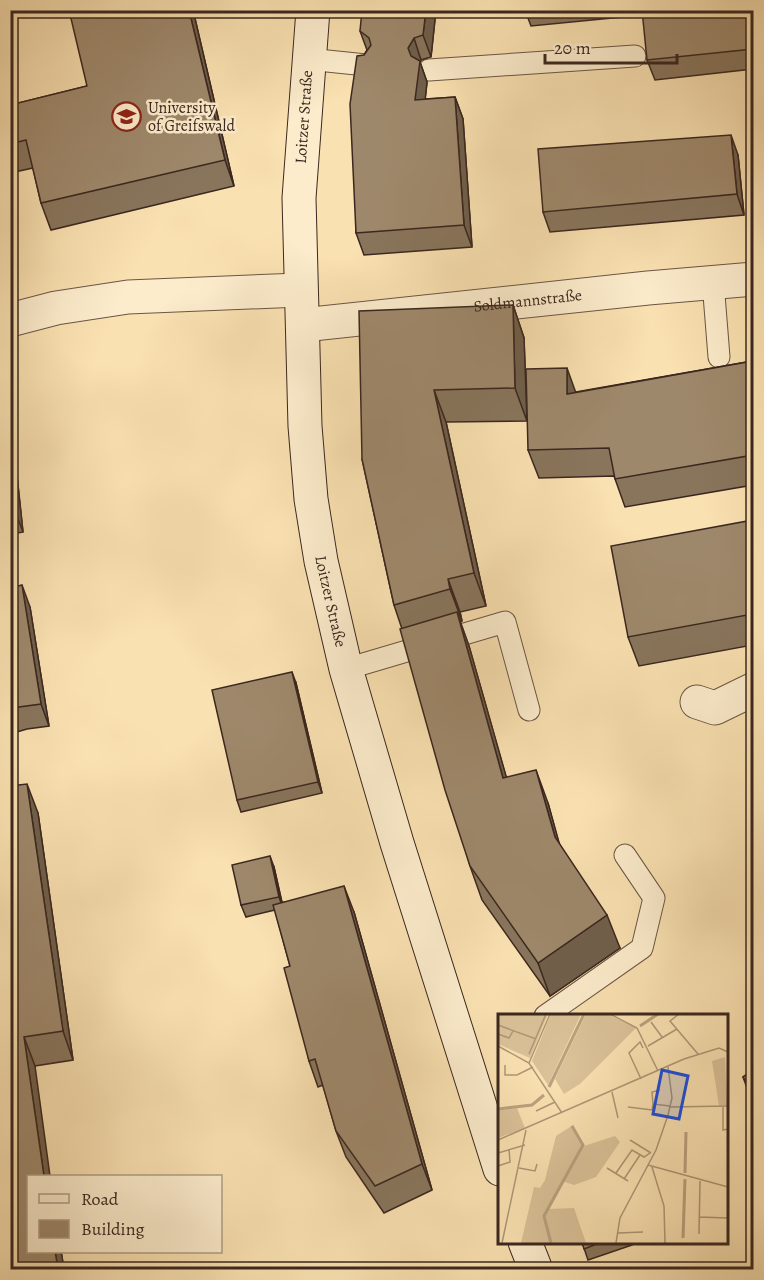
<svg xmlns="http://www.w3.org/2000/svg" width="764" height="1280" font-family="Alegreya,serif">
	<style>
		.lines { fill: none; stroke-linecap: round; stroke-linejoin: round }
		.lane-casing { stroke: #6b5644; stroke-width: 23 }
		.street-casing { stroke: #6b5644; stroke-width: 35 }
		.secondary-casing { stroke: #3b271f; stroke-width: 35 }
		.lane { stroke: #fceccc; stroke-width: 21 }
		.street { stroke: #fceccc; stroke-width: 33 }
		.secondary { stroke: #fceccc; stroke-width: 33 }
		.wall { fill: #88755c; stroke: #3b271f; stroke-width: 1.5 }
		.shaded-wall { fill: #6f5f4b; stroke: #3b271f; stroke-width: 1.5 }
		.building { fill: #9e886b; stroke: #3b271f; stroke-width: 1.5 }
		.labels { text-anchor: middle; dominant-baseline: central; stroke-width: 5; stroke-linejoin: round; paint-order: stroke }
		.poi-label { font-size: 16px; fill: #3b271f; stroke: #fceccc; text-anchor: start }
		.street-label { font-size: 16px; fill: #3b271f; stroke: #fceccc }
		.inset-river { fill: none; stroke: #b9a27f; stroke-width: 3 }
		.inset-road { fill: none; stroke: #ae9777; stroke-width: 1.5 }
		.view { fill: #1d4ed8; fill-opacity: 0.15; stroke: #1d4ed8; stroke-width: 3 }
		.inset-edge { fill: none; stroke: #3b271f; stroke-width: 3 }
	</style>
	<rect width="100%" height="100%" fill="#fae1b1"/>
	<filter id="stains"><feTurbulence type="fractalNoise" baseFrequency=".00333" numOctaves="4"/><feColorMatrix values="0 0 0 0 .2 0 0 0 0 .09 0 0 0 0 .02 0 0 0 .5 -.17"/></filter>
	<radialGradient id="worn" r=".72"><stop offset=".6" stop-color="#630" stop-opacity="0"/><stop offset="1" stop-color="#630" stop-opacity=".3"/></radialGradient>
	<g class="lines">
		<defs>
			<path id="lane" d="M 308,59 L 366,65
				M 429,70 L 635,56
				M 713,282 L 719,357
				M 346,669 L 505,622 L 529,710
				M 545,1016 L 642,948 L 654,898 L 625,855"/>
			<g id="street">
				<path d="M 10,320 L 56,308 L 128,297 L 300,290"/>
				<path id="s1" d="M 303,325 L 648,288 L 754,279"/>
				<path d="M 697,702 L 715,708 L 754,689"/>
			</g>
			<g id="secondary">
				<path id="s2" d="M 313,10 L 299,198 L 305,426 L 311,499 L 321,561 L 346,669 L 397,843 L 500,1169"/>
				<path d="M 525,1242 L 536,1270"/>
			</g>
		</defs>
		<use href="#lane" class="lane-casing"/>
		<use href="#street" class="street-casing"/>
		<use href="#secondary" class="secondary-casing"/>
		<use href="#lane" class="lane"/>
		<use href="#street" class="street"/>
		<use href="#secondary" class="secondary"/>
	</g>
	<path class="wall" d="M 193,10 L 234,186 L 51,230 L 41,203 L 33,168 L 10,173 L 10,105 L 87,86 Z
		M 436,10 L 431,57 L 421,60 L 420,62 L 427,82 L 425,99 L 455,97 L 463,119 L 472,247 L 364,255 L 356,233 L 364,55 L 367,50 L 360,31 Z
		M 525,10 L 621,10 L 622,17 L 531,26 Z
		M 753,10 L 753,69 L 655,80 L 647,60 Z
		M 738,155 L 744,215 L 550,232 L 543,212 Z
		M 513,305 L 524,338 L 527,421 L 446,422 L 486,606 L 460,612 L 462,621 L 460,622 L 469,646 L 506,777 L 548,803 L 559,844 L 620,948 L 550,996 L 482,900 L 470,866 L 402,629 L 394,605 L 362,459 Z
		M 753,361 L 753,485 L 625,507 L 614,476 L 539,478 L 528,450 L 576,392 Z
		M 10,446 L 15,457 L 23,532 L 10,534 Z
		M 753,520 L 753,645 L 639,666 L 628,637 Z
		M 10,588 L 30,607 L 49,726 L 27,729 L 10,734 Z
		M 296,683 L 322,793 L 241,812 L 237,800 Z
		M 10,786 L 38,813 L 73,1060 L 35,1066 L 28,1251 L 61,1251 L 64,1269 L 10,1269 Z
		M 274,867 L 282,902 L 354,912 L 432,1190 L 384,1213 L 346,1157 L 336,1131 L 323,1085 L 318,1087 L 309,1061 L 290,966 L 275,910 L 246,917 L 241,905 Z
		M 753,1070 L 753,1102 L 751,1099 L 743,1077 Z
		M 582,1242 L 631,1242 L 632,1245 L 588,1260 Z"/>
	<path class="shaded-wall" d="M 189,10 L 193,10 L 234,186 L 225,160 Z
		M 426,10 L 436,10 L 431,57 L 423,35 Z
		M 414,38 L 421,60 L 420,62 L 427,82 L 423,121 L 415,100 L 408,48 Z
		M 455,97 L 463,119 L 472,247 L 464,225 Z
		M 731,135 L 738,155 L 744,215 L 737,194 Z
		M 513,305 L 524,338 L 527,421 L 515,388 Z
		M 567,368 L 577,396 L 567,394 Z
		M 434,390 L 446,422 L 486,606 L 474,573 Z
		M 10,446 L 15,457 L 23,532 L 15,511 L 10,471 Z
		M 448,579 L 460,612 L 462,621 L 450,589 Z
		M 22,585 L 30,607 L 49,726 L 41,704 Z
		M 457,612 L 469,646 L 516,811 L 503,778 Z
		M 292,672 L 296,683 L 322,793 L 318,782 Z
		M 536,770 L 548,803 L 567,871 L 555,837 Z
		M 27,784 L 38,813 L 73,1060 L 63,1031 Z
		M 270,856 L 274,867 L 283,908 L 279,897 Z
		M 344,886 L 354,912 L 432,1190 L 422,1164 Z
		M 607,915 L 620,948 L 550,996 L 538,963 Z
		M 24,1037 L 35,1066 L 50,1176 L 44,1176 Z
		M 55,1251 L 61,1251 L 64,1269 L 58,1269 Z"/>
	<path class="building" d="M 69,10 L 189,10 L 225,160 L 41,203 L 26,140 L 10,144 L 10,105 L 87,86 Z
		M 362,10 L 426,10 L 423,35 L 414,38 L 408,48 L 411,56 L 420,61 L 415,100 L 455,97 L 464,225 L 356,233 L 350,104 L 357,56 L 364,55 L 371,45 L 369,38 L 360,31 Z
		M 642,10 L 753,10 L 753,49 L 647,60 Z
		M 731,135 L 737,194 L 543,212 L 538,149 Z
		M 513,305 L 515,388 L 434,390 L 474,573 L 448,579 L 450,589 L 394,605 L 362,459 L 359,311 Z
		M 753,361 L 753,455 L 615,479 L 609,448 L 528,450 L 526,369 L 567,368 L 567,394 Z
		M 10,471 L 15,511 L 10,511 Z
		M 753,520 L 753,614 L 628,637 L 611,546 Z
		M 22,585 L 41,704 L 19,707 L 10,710 L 10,588 Z
		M 457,612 L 503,778 L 536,770 L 555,837 L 607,915 L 538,963 L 470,866 L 445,790 L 400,629 Z
		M 292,672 L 318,782 L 237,800 L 212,690 Z
		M 27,784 L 63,1031 L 24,1037 L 44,1176 L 28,1176 L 28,1251 L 55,1251 L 58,1269 L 10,1269 L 10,786 Z
		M 270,856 L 279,897 L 241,905 L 232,865 Z
		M 344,886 L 422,1164 L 375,1186 L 336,1131 L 315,1059 L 309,1061 L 284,968 L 290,966 L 273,905 Z
		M 753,1070 L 753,1091 L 743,1077 Z
		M 582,1242 L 602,1242 L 584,1249 Z"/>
	<defs>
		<symbol id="university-ring" viewBox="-11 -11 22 22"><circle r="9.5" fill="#fceccc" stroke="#8f2418" stroke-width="1.5"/><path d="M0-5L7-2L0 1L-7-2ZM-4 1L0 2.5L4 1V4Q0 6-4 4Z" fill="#8f2418"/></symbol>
	</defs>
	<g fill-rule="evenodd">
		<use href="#university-ring" x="110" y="100" width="33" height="33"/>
	</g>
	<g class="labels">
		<g class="poi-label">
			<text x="148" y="108">University<tspan x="148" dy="18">of Greifswald</tspan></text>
		</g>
		<g class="street-label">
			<text transform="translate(304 117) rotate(-86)">Loitzer Straße</text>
			<text stroke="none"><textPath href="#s1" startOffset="226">Soldmannstraße</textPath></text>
			<text stroke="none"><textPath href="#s2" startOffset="594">Loitzer Straße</textPath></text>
		</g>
	</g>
	<g transform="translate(498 1014)">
		<rect width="230" height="230" fill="#fae1b1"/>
		<path d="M 0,0 L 50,0 L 32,44 L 0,30 ZM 53,0 L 83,0 L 50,71 L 34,47 ZM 88,0 L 109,0 L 138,14 L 82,70 L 66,80 L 57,65 ZM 227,43 L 229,91 L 221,92 L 214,47 ZM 19,94 L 27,114 L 0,124 L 0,96 ZM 75,111 L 86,132 L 117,122 L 122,128 L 98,163 L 76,171 L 64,167 L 50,195 L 76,194 L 88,229 L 23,229 L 36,173 L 42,174 L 47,166 L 58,122 Z" fill="#dac198"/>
		<path class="inset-river" d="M 142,12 L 160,0M 51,73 L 86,0M 0,95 L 34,91 L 46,81M 187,159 L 188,118M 185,224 L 187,165M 53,229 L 46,202 L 85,131 L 74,112"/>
		<path class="inset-road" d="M 112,0 L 139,14 L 160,57M 181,0 L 172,7 L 200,40M 153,8 L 164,23M 0,11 L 38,25M 0,20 L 11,24 L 15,17M 0,32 L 31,49 L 64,99M 150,32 L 179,15M 31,40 L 48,0M 31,49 L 52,0M 7,51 L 7,61 L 19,61 L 35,53M 143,65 L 131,39 L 142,28 L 145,34M 114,78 L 120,104M 155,90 L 154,78 L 162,76M 130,93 L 154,96 L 155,90 L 172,92M 172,93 L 230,92M 225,93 L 225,116 L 230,115M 38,97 L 57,88M 0,126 L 186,45 L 221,34 L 230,38M 132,126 L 153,139M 0,139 L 27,131M 150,151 L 230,173M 0,152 L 12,148 L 11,135M 154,153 L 166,192 L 167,229M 21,154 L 37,157 L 39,150M 109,154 L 130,167M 118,159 L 134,136 L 146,143 L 152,139M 126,165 L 142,141M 201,203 L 230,204M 120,219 L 145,218M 201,220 L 202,167M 4,229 L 28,116M 118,229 L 122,204 L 158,136 L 170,101 L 174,84 L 170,53"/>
		<path class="view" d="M 164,56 L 190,62 L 181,105 L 155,100 Z"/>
		<rect width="230" height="230" class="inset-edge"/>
	</g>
	<rect width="764" height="1280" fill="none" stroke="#fae1b1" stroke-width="36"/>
	<rect x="12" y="12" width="740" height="1256" fill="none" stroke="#3b271f" stroke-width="3"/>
	<rect x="18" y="18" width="728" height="1244" fill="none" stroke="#3b271f" stroke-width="1.5"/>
	<rect x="27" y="1175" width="195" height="78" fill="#fceccc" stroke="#af9d87" stroke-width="1.5"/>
	<rect x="39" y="1194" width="30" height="9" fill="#fceccc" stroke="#af9d87" stroke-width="1.5"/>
	<text x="81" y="1205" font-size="18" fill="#3b271f">Road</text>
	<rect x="39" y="1220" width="30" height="18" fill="#9e886b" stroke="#af9d87" stroke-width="1.5"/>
	<text x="81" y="1235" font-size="18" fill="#3b271f">Building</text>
	<path d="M545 54v9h132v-9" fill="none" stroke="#3b271f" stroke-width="3"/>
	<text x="554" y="54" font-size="18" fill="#3b271f" stroke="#fceccc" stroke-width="4.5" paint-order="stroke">20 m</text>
	<rect width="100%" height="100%" filter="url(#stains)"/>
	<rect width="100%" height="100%" fill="url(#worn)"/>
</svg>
